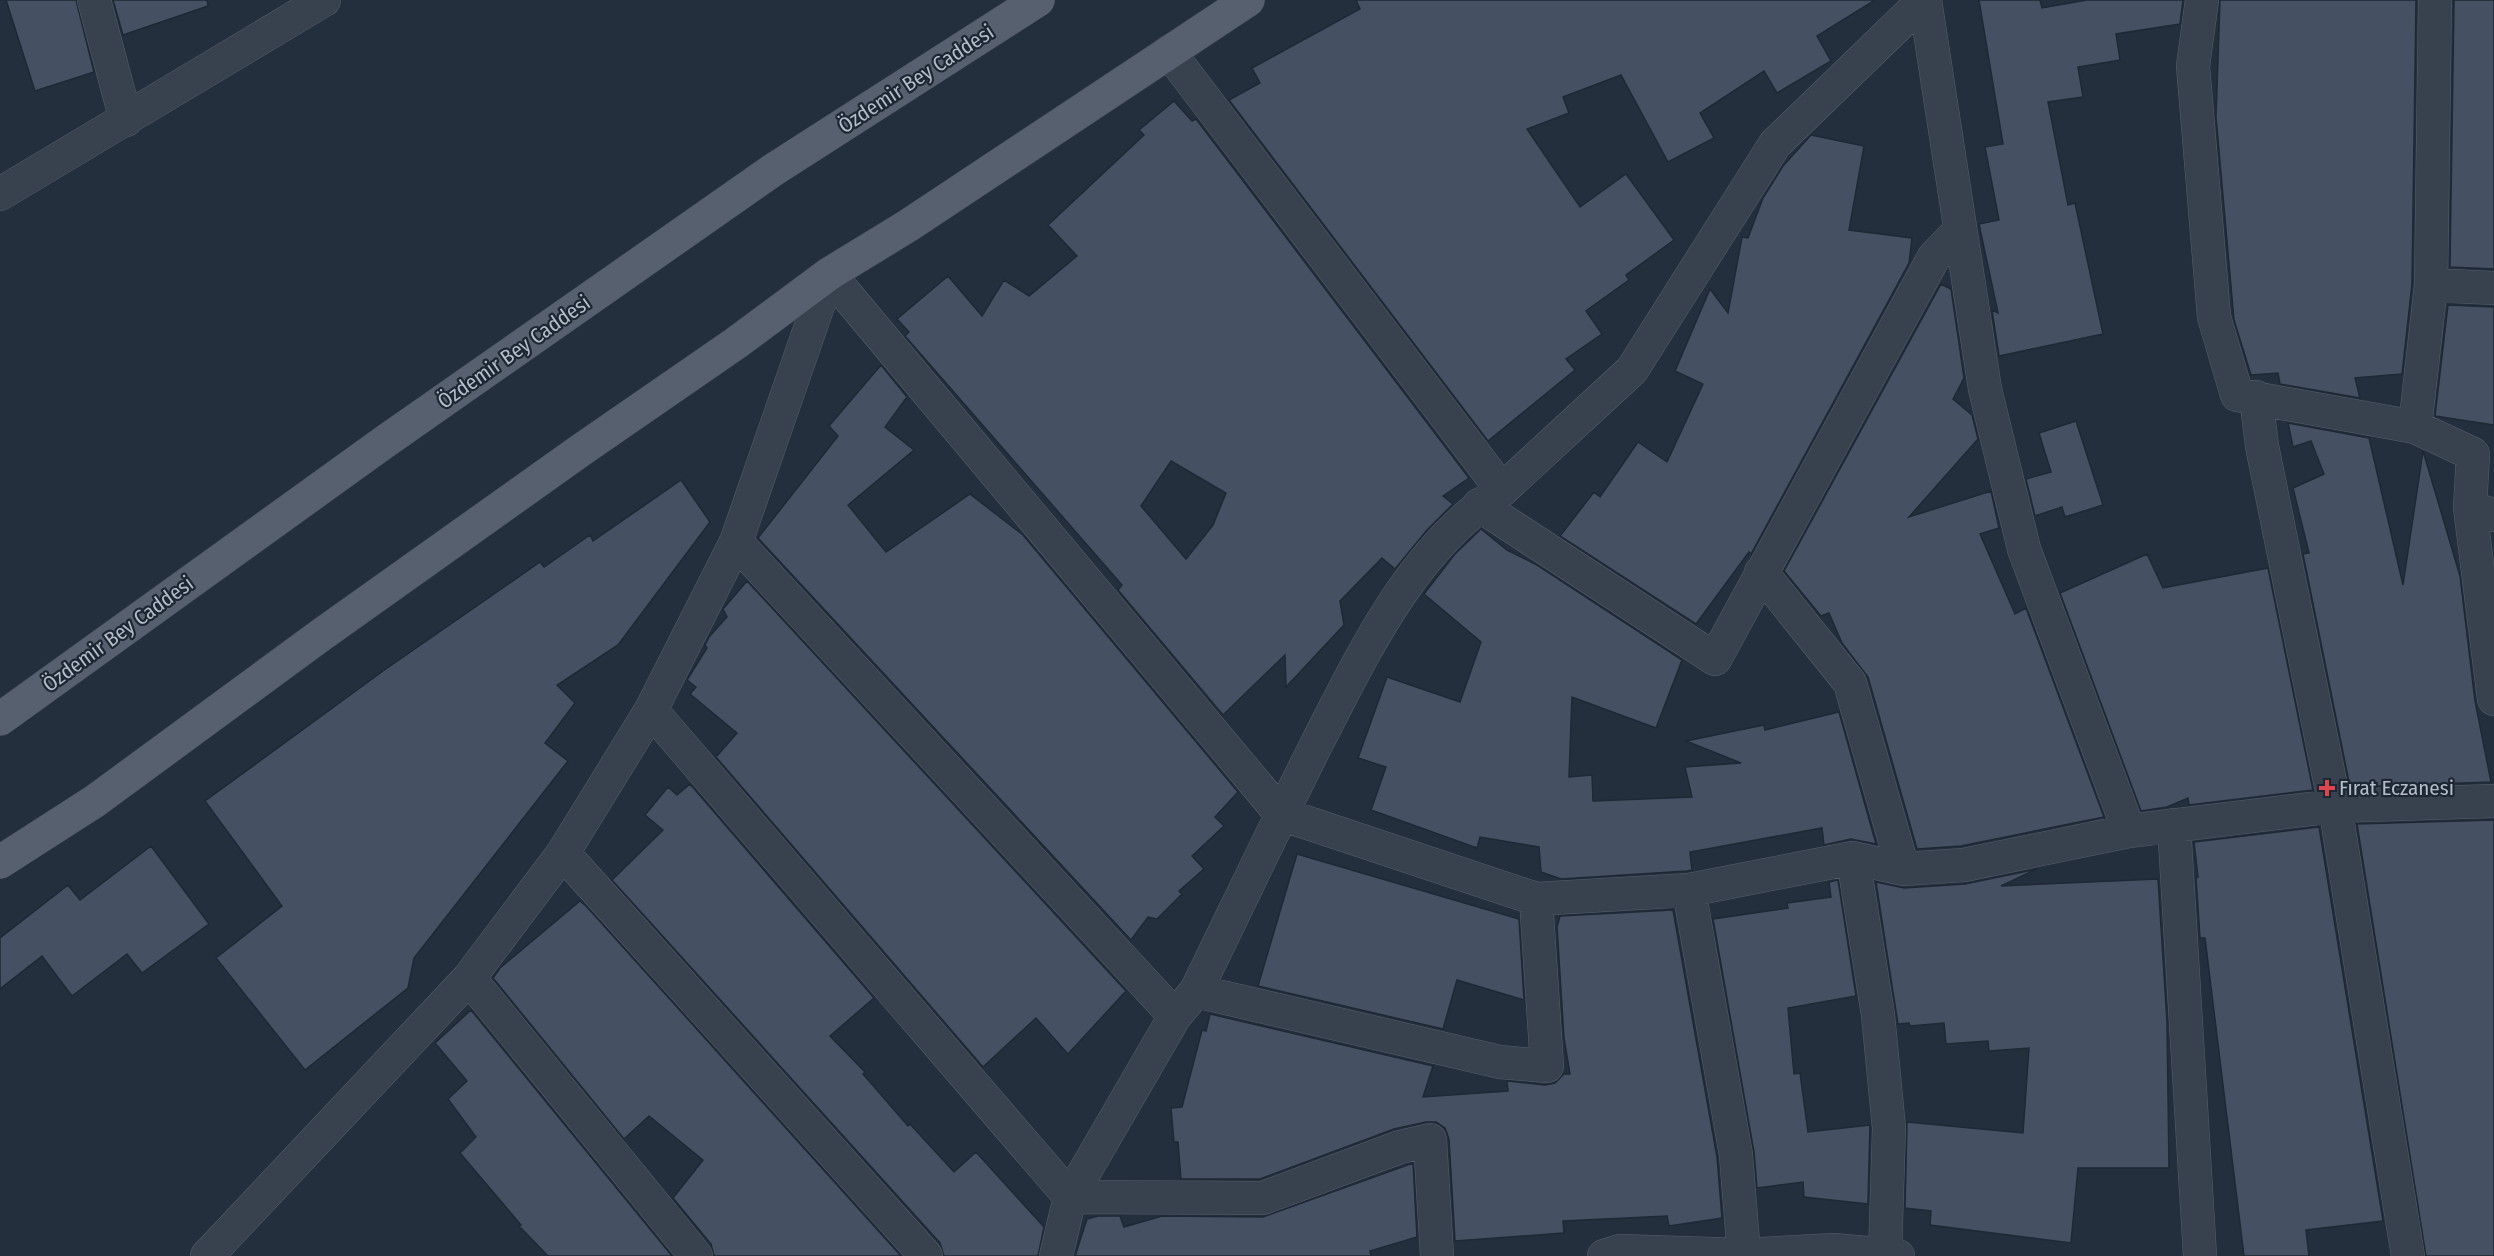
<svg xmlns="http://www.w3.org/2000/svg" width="2494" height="1256" font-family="'Fira Sans Condensed',sans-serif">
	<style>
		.building { fill: #455162; stroke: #1f2835; stroke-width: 1.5; fill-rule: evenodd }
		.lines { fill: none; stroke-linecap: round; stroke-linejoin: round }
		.minor-casing { stroke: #565f6c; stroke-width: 34 }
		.primary-casing { stroke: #414a57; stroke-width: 34 }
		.minor { stroke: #38414e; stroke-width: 33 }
		.primary { stroke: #56606e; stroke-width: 33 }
		.health-dot { fill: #e0444e; stroke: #1d2633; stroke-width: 2 }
		.labels { text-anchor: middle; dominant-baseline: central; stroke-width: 4.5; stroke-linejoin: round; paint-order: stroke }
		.street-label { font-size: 21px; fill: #b4bcc9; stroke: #1d2633 }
		.poi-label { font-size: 21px; fill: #b4bcc9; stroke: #1d2633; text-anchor: start }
	</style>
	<rect width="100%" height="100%" fill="#242f3e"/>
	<path class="building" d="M 6,0 L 76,0 L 94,72 L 35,91 Z
		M 113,0 L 207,0 L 208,6 L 123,35 Z
		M 1356,0 L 1875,0 L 1817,36 L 1831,61 L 1777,93 L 1764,71 L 1700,113 L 1714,138 L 1668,162 L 1621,75 L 1563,97 L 1569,113 L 1527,129 L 1580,207 L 1626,174 L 1674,240 L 1626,275 L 1629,280 L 1586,311 L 1602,334 L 1566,359 L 1575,370 L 1488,441 L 1229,100 L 1260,83 L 1252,68 L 1360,9 Z
		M 1979,0 L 2040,0 L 2042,8 L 2087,0 L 2183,0 L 2180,24 L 2116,34 L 2120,60 L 2078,67 L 2083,97 L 2048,102 L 2068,205 L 2075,203 L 2103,334 L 1999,356 L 1992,310 L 1998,313 L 1979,224 L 1999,220 L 1985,147 L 2003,144 Z
		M 2220,0 L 2416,0 L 2412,284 L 2402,374 L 2355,378 L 2360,398 L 2280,384 L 2278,373 L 2251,375 L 2234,320 L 2216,117 Z
		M 2454,0 L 2494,0 L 2494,269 L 2450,267 Z
		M 1174,101 L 1192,121 L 1196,119 L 1469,478 L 1443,496 L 1453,504 L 1427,530 L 1395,569 L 1382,558 L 1340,601 L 1344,625 L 1286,687 L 1285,655 L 1223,715 L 1118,590 L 1122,585 L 905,336 L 909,332 L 897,319 L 948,276 L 982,316 L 1004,280 L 1029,296 L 1077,256 L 1048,225 L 1144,135 L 1139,130 ZM 1171,461 L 1226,493 L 1213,525 L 1186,559 L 1141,506 Z
		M 1811,135 L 1864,146 L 1849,230 L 1912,238 L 1909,263 L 1751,554 L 1749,552 L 1696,624 L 1560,536 L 1594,492 L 1600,497 L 1638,442 L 1667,462 L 1703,384 L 1675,371 L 1710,289 L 1728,313 L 1742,237 L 1748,238 L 1763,198 L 1783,166 Z
		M 1941,284 L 1951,289 L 1964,378 L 1953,399 L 1972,415 L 1978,439 L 1909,517 L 1991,491 L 1999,528 L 1980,534 L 2015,614 L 2026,608 L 2104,817 L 1961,846 L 1917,849 L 1868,677 L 1842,643 L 1829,613 L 1821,616 L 1784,571 Z
		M 2448,305 L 2494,307 L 2494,425 L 2435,416 Z
		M 881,365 L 907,397 L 885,427 L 914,450 L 848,505 L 886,552 L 970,494 L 1023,535 L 1238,792 L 1215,817 L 1224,826 L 1192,856 L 1204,869 L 1179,891 L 1182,894 L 1157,919 L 1148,917 L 1131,940 L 758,538 L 838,436 L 829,426 Z
		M 2076,421 L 2103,505 L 2065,517 L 2062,507 L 2035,516 L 2026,479 L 2051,472 L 2039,433 Z
		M 2288,423 L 2369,438 L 2403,585 L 2423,451 L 2460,576 L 2475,701 L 2491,782 L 2350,787 L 2303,554 L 2309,553 L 2293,488 L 2324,474 L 2311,441 L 2293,447 Z
		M 681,480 L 710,522 L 618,645 L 557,685 L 575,703 L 545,743 L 568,761 L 414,958 L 408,988 L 305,1070 L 216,958 L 282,906 L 205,801 L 383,671 L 540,562 L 544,567 L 590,535 L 593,541 Z
		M 1481,529 L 1507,550 L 1537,565 L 1682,660 L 1656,728 L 1572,697 L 1569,777 L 1592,775 L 1593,801 L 1692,797 L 1685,767 L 1741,763 L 1686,741 L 1764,725 L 1765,730 L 1839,712 L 1876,844 L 1851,839 L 1824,845 L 1822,828 L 1690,852 L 1692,870 L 1687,871 L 1561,879 L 1541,872 L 1539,847 L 1480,837 L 1477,848 L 1371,810 L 1386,767 L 1358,758 L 1387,677 L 1460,702 L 1481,642 L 1424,594 L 1455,554 Z
		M 2147,554 L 2163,588 L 2268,568 L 2313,790 L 2189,805 L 2188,798 L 2167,807 L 2141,811 L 2060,593 Z
		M 747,581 L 1126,991 L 1068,1054 L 1036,1018 L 983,1067 L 716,757 L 737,733 L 690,694 L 696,687 L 687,680 L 707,648 L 705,645 L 709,637 L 727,617 L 723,609 Z
		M 690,784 L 874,998 L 830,1036 L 865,1072 L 863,1074 L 908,1126 L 910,1124 L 954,1172 L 976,1152 L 1044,1227 L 1038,1256 L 944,1256 L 940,1243 L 612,880 L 663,830 L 645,815 L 668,787 L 677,795 Z
		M 2494,820 L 2494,1256 L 2426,1256 L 2357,824 Z
		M 2319,827 L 2383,1221 L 2306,1230 L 2309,1256 L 2244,1256 L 2205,938 L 2200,938 L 2196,878 L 2198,877 L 2194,842 Z
		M 151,846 L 209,924 L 142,973 L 127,954 L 72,996 L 42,956 L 0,989 L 0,938 L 68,885 L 80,900 Z
		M 1297,854 L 1519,919 L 1524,1000 L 1457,980 L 1443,1029 L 1258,986 Z
		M 2037,869 L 2001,886 L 2158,879 L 2167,1022 L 2169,1168 L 2078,1168 L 2071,1243 L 1930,1225 L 1931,1211 L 1905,1208 L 1907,1122 L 2023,1133 L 2029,1048 L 1989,1051 L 1988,1041 L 1946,1044 L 1944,1023 L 1910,1026 L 1909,1023 L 1898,1024 L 1876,882 L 1904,888 L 1965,884 Z
		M 1838,880 L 1856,996 L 1788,1008 L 1794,1074 L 1800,1073 L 1808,1132 L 1870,1125 L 1868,1204 L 1804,1197 L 1803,1182 L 1757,1188 L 1754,1152 L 1713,919 L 1788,908 L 1787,903 L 1831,897 L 1829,882 Z
		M 580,901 L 586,906 L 901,1256 L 714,1256 L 711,1244 L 673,1198 L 703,1160 L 649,1116 L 624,1139 L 493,978 L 500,968 Z
		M 1673,910 L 1717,1157 L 1722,1218 L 1669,1226 L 1667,1216 L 1563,1221 L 1564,1233 L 1455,1241 L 1449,1139 L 1445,1128 L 1436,1122 L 1426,1122 L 1394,1129 L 1260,1179 L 1181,1179 L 1178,1142 L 1174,1142 L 1171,1108 L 1182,1107 L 1202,1030 L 1206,1031 L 1210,1014 L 1433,1066 L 1423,1097 L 1508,1091 L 1507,1081 L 1545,1085 L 1555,1083 L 1564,1074 L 1570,1074 L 1564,1038 L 1557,927 L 1560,916 Z
		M 471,1010 L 672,1256 L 548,1256 L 519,1226 L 521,1225 L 460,1153 L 476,1137 L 448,1099 L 467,1081 L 435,1043 Z
		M 1413,1163 L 1417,1237 L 1370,1251 L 1371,1256 L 1075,1256 L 1087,1219 L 1098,1216 L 1120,1216 L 1124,1227 L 1162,1216 L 1263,1217 Z"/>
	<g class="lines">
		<defs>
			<path id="minor" d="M 94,0 L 126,120
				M 1925,0 L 1985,389 L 2024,549 L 2129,831
				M 2202,0 L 2193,66 L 2214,317 L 2237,395 L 2415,427 L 2473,454 L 2470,508 L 2494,515
				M 1169,52 L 1502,490
				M 0,194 L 324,0
				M 829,274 L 1281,814 L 1536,899 L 1689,890 L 1853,858 L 1903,869 L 1964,865 L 2129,831 L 2335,806 L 2494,801
				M 2431,285 L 2494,288
				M 2256,397 L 2262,446 L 2335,806 L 2408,1256
				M 2415,427 L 2431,285 L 2435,0
				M 1479,505 L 1715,659 L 1934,257 L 1960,230
				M 2470,508 L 2494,699
				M 736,542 L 1175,1016
				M 1761,572 L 1850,683 L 1903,869
				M 651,710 L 1070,1197 L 1263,1198 L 1400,1147 L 1430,1140 L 1437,1256
				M 2174,825 L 2200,1256
				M 563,853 L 926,1256
				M 1853,858 L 1878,1015 L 1889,1128 L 1885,1254
				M 1689,890 L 1736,1155 L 1744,1255
				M 469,978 L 696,1256
				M 1196,991 L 1500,1062 L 1547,1066 L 1536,899
				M 207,1256 L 469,978 L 563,853 L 651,710 L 736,542 L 829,274
				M 1056,1256 L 1070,1197 L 1175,1016 L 1196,991 C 1236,909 1275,827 1316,745 C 1364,652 1411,549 1502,490 L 1632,370 L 1775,144 L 1924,0
				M 1604,1256 L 1620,1251 L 1744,1255 L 1834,1250 L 1898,1256"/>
			<path id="primary" d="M 0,719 L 383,443 L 773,170 L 1038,0
				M 0,862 L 95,801 L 321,635 L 581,450 L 736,343 L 829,274 L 909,225 L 1248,0"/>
		</defs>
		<use href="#minor" class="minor-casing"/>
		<use href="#primary" class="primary-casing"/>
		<use href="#minor" class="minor"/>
		<use href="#primary" class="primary"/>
	</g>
	<path class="health-dot" d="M2324 779h6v6h6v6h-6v6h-6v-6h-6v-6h6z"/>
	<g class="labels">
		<g class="street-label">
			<text transform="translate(916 79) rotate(-33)">Özdemir Bey Caddesi</text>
			<text transform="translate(514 352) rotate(-35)">Özdemir Bey Caddesi</text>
			<text transform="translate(118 634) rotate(-36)">Özdemir Bey Caddesi</text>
		</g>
		<g class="poi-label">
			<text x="2339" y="788">Fırat Eczanesi</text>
		</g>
	</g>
</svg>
